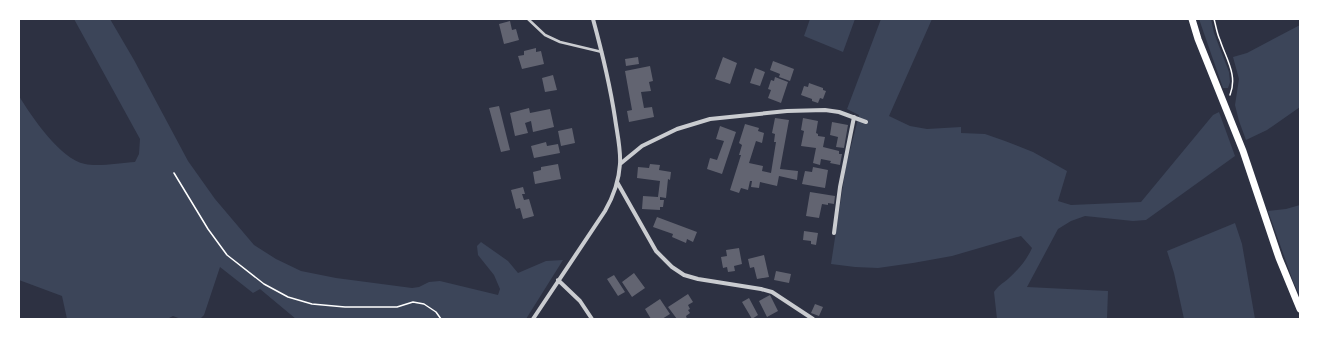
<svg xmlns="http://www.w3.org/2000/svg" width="1319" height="338" font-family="'Roboto Condensed',sans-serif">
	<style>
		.green { fill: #3c4559 }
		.building { fill: #626471 }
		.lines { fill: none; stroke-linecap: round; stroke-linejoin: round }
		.path { stroke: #fff; stroke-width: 1.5 }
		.service { stroke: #caccd0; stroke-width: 2.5 }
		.minor { stroke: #caccd0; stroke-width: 4 }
		.secondary { stroke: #fff; stroke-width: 7 }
	</style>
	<rect width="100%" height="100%" fill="#2d3142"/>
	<path class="green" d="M 74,19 L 110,19 L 134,60 L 188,161 L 215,199 L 254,245 L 276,259 L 301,271 L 336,278 L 412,288 L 419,287 L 429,282 L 440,281 L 498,295 L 500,289 L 494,275 L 478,255 L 477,246 L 481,242 L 508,261 L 518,273 L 546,261 L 563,260 L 526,319 L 296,319 L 260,289 L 253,293 L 220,267 L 204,315 L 200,319 L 181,319 L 173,316 L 167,319 L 67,319 L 62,296 L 19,280 L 19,96 C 32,117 60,159 85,164 C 97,167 121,163 135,162 L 139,154 L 140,139 Z
		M 810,19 L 855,19 L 843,52 L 804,36 Z
		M 881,19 L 932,19 L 889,116 L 910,126 L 927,129 L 961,127 L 961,133 L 985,134 L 1005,141 L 1033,152 L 1067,171 L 1058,201 L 1071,205 L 1141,202 L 1213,115 L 1219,112 L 1235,156 L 1146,220 L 1133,221 L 1085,216 L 1071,221 L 1058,229 L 1027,287 L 1108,291 L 1107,319 L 997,319 L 994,292 C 998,286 1003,283 1008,279 C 1018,270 1026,261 1032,248 L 1021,236 L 952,256 L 913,263 L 878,268 L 855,267 L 831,264 L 846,166 L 859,115 L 847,109 Z
		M 1199,19 L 1211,19 L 1214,33 L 1229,72 L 1230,82 L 1228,88 L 1223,88 Z
		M 1300,25 L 1300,107 L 1267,130 L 1246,140 L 1239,121 L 1235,105 L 1239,79 L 1233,57 L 1247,53 Z
		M 1300,205 L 1300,296 L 1293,281 L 1268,211 L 1286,209 Z
		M 1235,223 L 1242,244 L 1255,319 L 1184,319 L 1174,273 L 1167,251 Z"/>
	<path class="building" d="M 510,21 L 512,30 L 516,29 L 519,40 L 504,44 L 499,24 Z
		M 536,48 L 536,52 L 541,51 L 544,64 L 522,69 L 518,56 L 524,55 L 524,51 Z
		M 638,57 L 639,64 L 626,66 L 625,59 Z
		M 723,57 L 737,63 L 730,84 L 715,79 Z
		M 773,61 L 794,69 L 790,81 L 779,77 L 780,74 L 770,70 Z
		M 650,66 L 653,81 L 649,82 L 651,91 L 641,92 L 644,108 L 652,107 L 654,117 L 629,122 L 627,111 L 632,110 L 625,71 Z
		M 755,68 L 765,72 L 760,86 L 750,83 Z
		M 553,75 L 557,90 L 545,92 L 542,78 Z
		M 775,77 L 788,82 L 781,103 L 768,98 L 771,90 L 768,89 L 771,80 L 774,81 Z
		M 809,83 L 823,88 L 823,90 L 826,91 L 823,99 L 820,98 L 818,103 L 812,101 L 812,99 L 801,95 L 804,86 L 808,87 Z
		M 499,106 L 510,150 L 501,152 L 489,108 Z
		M 529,108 L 530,113 L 550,109 L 554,127 L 533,132 L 531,121 L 525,123 L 528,133 L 515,136 L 510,113 Z
		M 775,118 L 789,120 L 780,169 L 798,171 L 797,180 L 779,176 L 777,186 L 760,182 L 759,188 L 751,187 L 752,181 L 750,181 L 748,190 L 741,188 L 739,193 L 730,190 L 741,155 L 739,155 L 742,145 L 739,143 L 745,124 L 759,128 L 758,131 L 764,133 L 762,143 L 756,141 L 749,163 L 763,166 L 762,171 L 771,173 L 776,142 L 774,142 L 775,134 L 772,133 Z
		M 803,118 L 818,121 L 816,133 L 818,134 L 818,136 L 825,137 L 823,147 L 839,151 L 839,154 L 842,154 L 840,165 L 830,163 L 831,161 L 821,159 L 820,165 L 813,163 L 816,148 L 801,146 L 804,131 L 801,130 Z
		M 832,122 L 848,125 L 844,148 L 836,147 L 838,137 L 830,135 Z
		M 720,126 L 736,132 L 722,174 L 707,169 L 710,158 L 717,160 L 724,141 L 716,139 Z
		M 572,128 L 575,143 L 561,146 L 558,131 Z
		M 546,142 L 547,146 L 558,144 L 560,153 L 534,158 L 531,146 Z
		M 558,164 L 561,179 L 535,184 L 533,172 L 541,170 L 541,167 Z
		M 650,164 L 660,165 L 659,170 L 671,172 L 670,180 L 668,179 L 666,198 L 660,197 L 660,200 L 664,200 L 663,207 L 660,207 L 660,210 L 642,209 L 643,196 L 658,197 L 660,181 L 637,178 L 638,167 L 649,168 Z
		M 813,167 L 828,170 L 825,188 L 802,184 L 805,171 L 812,172 Z
		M 523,187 L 525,194 L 522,194 L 524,200 L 529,199 L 534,216 L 523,219 L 520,208 L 516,209 L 511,190 Z
		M 810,192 L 835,196 L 834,204 L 828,203 L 828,205 L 822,204 L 819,218 L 806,216 Z
		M 657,217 L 697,232 L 693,242 L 687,239 L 686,243 L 672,237 L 673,234 L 653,227 Z
		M 804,231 L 818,233 L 816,245 L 811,244 L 811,241 L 803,240 Z
		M 739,248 L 742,264 L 734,266 L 735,271 L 728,272 L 727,267 L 723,268 L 721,257 L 727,256 L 726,250 Z
		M 764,255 L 769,277 L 757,279 L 754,267 L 750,268 L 748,259 Z
		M 776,271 L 791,274 L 789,283 L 774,280 Z
		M 634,273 L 645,288 L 632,297 L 622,282 Z
		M 614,275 L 625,292 L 618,296 L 607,279 Z
		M 688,294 L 693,302 L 688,305 L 690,309 L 688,310 L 690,313 L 686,316 L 687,319 L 677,319 L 668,307 Z
		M 770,295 L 778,311 L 767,317 L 759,301 Z
		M 749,298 L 758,315 L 752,319 L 742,302 Z
		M 660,299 L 670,314 L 662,319 L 651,319 L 645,309 Z
		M 815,304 L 823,307 L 819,316 L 811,313 Z"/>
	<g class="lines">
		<path class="path" d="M 1214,19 C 1216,26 1217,34 1220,40 C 1226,59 1238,75 1230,95
			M 174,173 L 208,229 L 227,255 L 264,284 L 288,297 L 312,304 L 345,307 L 397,307 L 413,302 L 424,304 L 436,312 L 441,319"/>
		<path class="service" d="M 528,19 L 545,35 L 560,42 L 602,52"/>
		<path class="minor" d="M 620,164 L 642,146 L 677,129 L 710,119 L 787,111 L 825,110 L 839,112 L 866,122
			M 617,182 L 656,251 L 672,267 L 684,275 L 698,279 L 761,289 L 772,292 L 813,319
			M 834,233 L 840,187 L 854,117
			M 558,280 L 580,301 L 592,319
			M 533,319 L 605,211 C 613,197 619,180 620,164 C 621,149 617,133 615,118 C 610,85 602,52 593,19"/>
		<path class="secondary" d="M 1192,19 L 1198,39 L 1243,151 L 1279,258 L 1300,309"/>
	</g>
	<rect width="1319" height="338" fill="none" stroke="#ffffff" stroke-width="40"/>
</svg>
